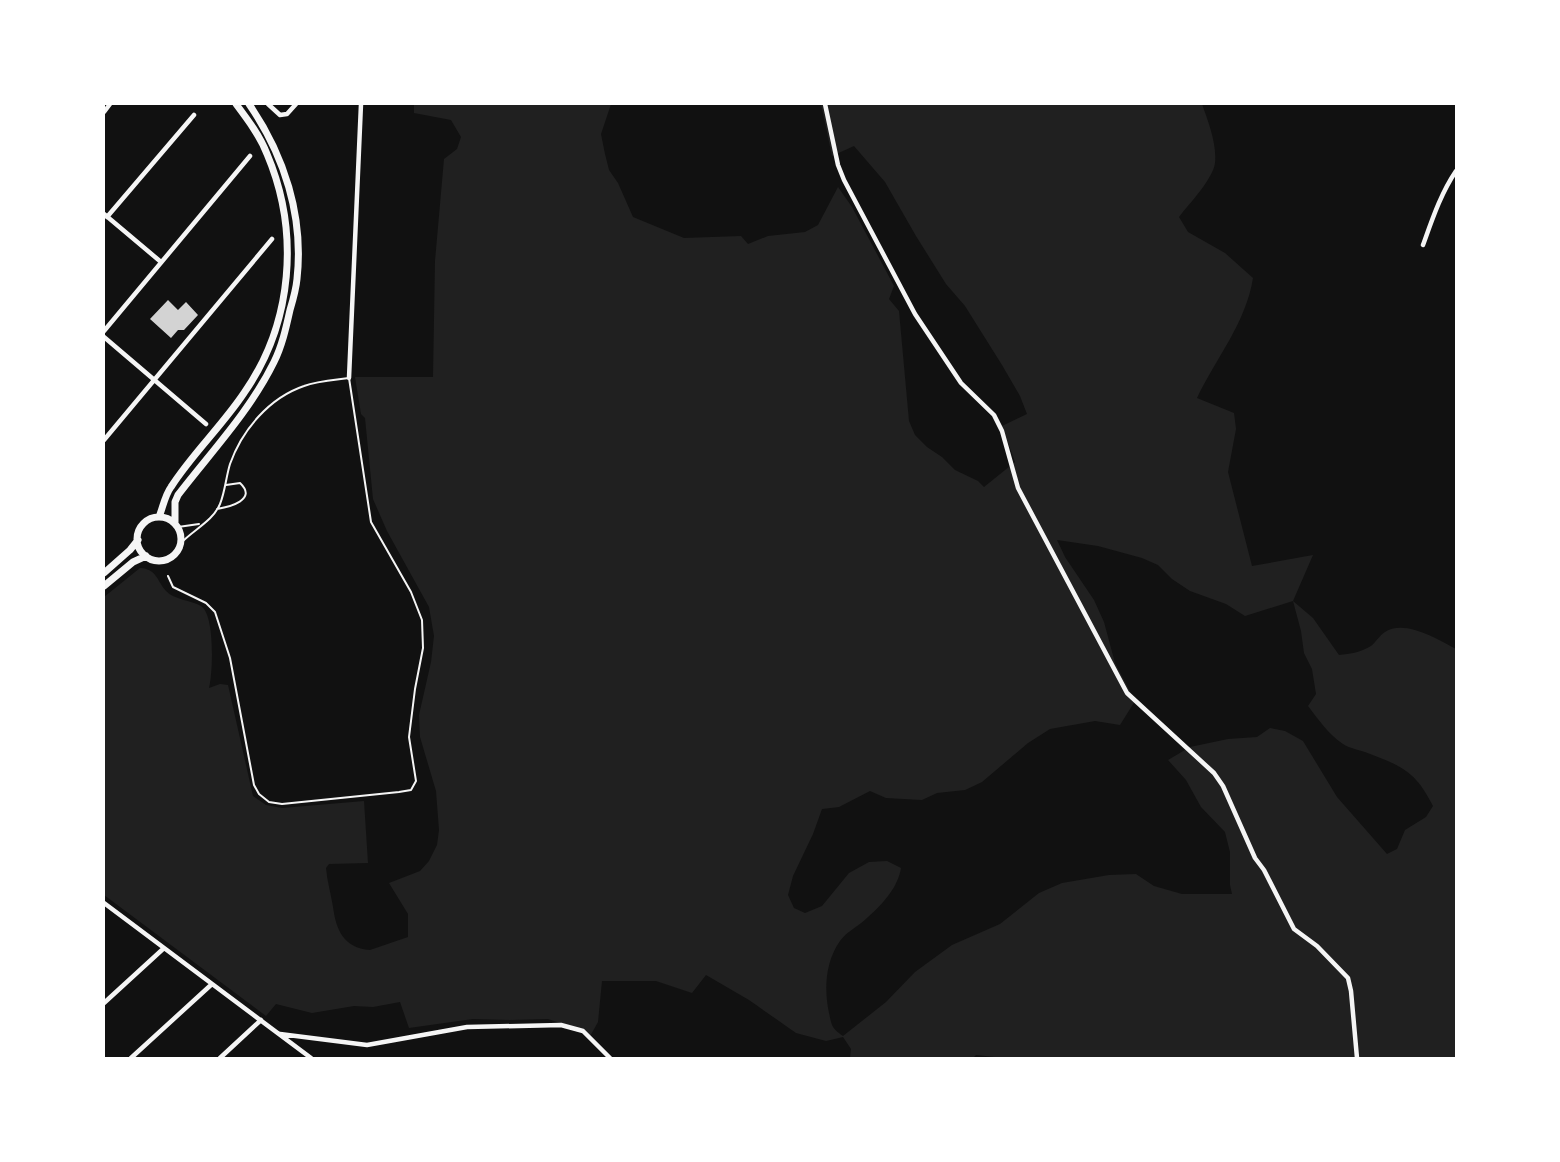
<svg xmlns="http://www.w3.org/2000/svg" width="1560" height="1162" font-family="'Space Grotesk',sans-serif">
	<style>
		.green { fill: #202020; fill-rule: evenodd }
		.building { fill: #d3d3d3 }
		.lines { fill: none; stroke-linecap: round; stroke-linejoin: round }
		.service { stroke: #f5f5f5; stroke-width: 2 }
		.minor { stroke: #f5f5f5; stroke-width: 4.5 }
		.secondary { stroke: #f5f5f5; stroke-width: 7 }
	</style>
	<rect width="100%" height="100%" fill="#111"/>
	<path class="green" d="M 414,104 L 611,104 L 601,134 L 605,154 L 609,170 L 618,183 L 633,217 L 684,238 L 741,236 L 748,244 L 768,236 L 805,232 L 818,225 L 838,187 L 852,207 L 894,286 L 889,299 L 899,311 L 909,421 L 915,435 L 927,447 L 942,457 L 955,470 L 978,481 L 984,487 L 1015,462 L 1002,426 L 1027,414 L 1020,396 L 1002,365 L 965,306 L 946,284 L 916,236 L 885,182 L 854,146 L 832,156 L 821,104 L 1202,104 C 1208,121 1217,144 1215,163 C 1213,179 1189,204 1179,217 L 1188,232 L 1225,253 L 1253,278 C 1246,323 1216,358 1197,398 L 1234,413 L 1236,429 L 1228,472 L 1252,566 L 1313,555 L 1293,601 L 1313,618 L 1339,655 C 1351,654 1361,652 1371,646 C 1376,642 1379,636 1385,632 C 1404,619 1438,639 1456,649 L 1456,1058 L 1004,1058 L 976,1055 L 973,1058 L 850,1058 L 851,1049 L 843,1037 L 826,1041 L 796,1033 L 749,1000 L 706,975 L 692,993 L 656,981 L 602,981 L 598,1022 L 589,1038 L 578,1029 L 548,1019 L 510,1020 L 473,1019 L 409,1028 L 400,1002 L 373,1007 L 354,1006 L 312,1013 L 276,1004 L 266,1016 L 104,895 L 104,597 L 140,568 C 157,569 157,581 166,591 C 174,600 191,600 201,606 C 215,615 213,672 209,688 L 220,684 L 228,685 L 253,796 L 266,805 L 282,808 L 364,801 L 368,863 L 329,864 L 326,868 C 327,881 331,894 333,907 C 336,929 343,948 370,950 L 408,937 L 408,914 L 389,883 L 420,871 L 429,861 L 437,845 L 439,830 L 436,791 L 420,737 L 419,715 L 431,662 L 434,636 L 429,607 L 387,531 L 373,499 L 365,418 L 361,414 L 355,377 L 433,377 L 435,261 L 444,159 L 457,149 L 461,137 L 451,120 L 414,113 ZM 1057,540 L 1098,546 L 1142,558 L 1158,565 L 1172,579 L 1190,591 L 1226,604 L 1245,616 L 1293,601 L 1301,631 L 1304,653 L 1312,669 L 1316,694 L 1308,706 C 1318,719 1329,735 1343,744 C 1349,748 1359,750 1365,752 C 1401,766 1415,770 1433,806 L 1426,817 L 1405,830 L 1397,849 L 1387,854 L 1337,797 L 1303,741 L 1285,731 L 1270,728 L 1257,737 L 1228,739 L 1190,747 L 1168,760 L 1186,780 L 1201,807 L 1225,832 L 1230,852 L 1230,885 L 1232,894 L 1182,894 L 1154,886 L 1136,874 L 1109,875 L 1062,883 L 1039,893 L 1000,924 L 952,945 L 915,972 L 886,1002 L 843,1036 C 840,1034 835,1030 833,1027 C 831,1024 830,1017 829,1013 C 824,990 825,962 840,941 C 847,931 859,926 868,917 C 883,904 898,887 901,868 L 887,861 L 869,862 L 849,873 L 822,906 L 805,913 L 794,908 L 788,895 L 793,876 L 813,834 L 822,809 L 839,807 L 870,791 L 886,798 L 922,800 L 937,793 L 965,790 L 982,782 L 1028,743 L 1050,729 L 1095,721 L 1120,725 L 1135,701 L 1115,663 L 1104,622 L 1094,600 L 1065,557 Z"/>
	<path class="building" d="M 168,300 L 178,310 L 186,302 L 198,315 L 184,330 L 178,330 L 171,338 L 150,319 Z"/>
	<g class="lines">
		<path class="service" d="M 217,509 C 229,507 258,500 240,483 L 226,485
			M 178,527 L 199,524
			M 168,576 L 173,587 L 206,603 L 215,612 L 230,658 L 254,785 L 259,794 L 269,802 L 282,804 L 399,792 L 411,790 L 416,781 L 409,737 L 415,689 L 423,648 L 422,620 L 411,592 L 371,522 L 349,378 C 334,380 317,381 304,386 C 269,398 242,430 230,464 C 226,477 225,492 220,504 C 213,521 193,530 181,543"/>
		<path class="minor" d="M 268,104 L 280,115 L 287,114 L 296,104
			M 825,104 L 838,165 L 844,180 L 915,314 L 961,383 L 994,415 L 1002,431 L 1018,488 L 1127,693 L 1214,773 L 1223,786 L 1255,858 L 1264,870 L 1294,929 L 1317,946 L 1348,978 L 1351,991 L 1357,1058
			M 104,112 L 110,104
			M 104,214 L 161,262
			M 107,217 L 194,115
			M 1423,245 C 1432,220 1441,193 1456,171
			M 104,331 L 250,156
			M 104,337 L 206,424
			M 349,378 L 361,104
			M 104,440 L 272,239
			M 104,903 L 311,1058
			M 104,1003 L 163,949
			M 280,1034 L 367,1045 L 467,1027 L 561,1025 L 583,1031 L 610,1058
			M 131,1058 L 212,984
			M 220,1058 L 261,1020"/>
		<path class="secondary" d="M 159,517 C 163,507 165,495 171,487 C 192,454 222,426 244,393 C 293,323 300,232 267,154 C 260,136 248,120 236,104
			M137 539a22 22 0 1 1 44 0a22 22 0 1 1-44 0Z
			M 175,523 L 175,502 L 178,495 C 211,452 250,411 274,362 C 282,346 286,328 290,310 C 293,300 296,290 297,279 C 304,216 284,155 249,104
			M 104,573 L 130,550 L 138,540
			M 104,586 L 133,562 L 146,556"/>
	</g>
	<rect width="1560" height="1162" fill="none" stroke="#ffffff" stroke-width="210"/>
</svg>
